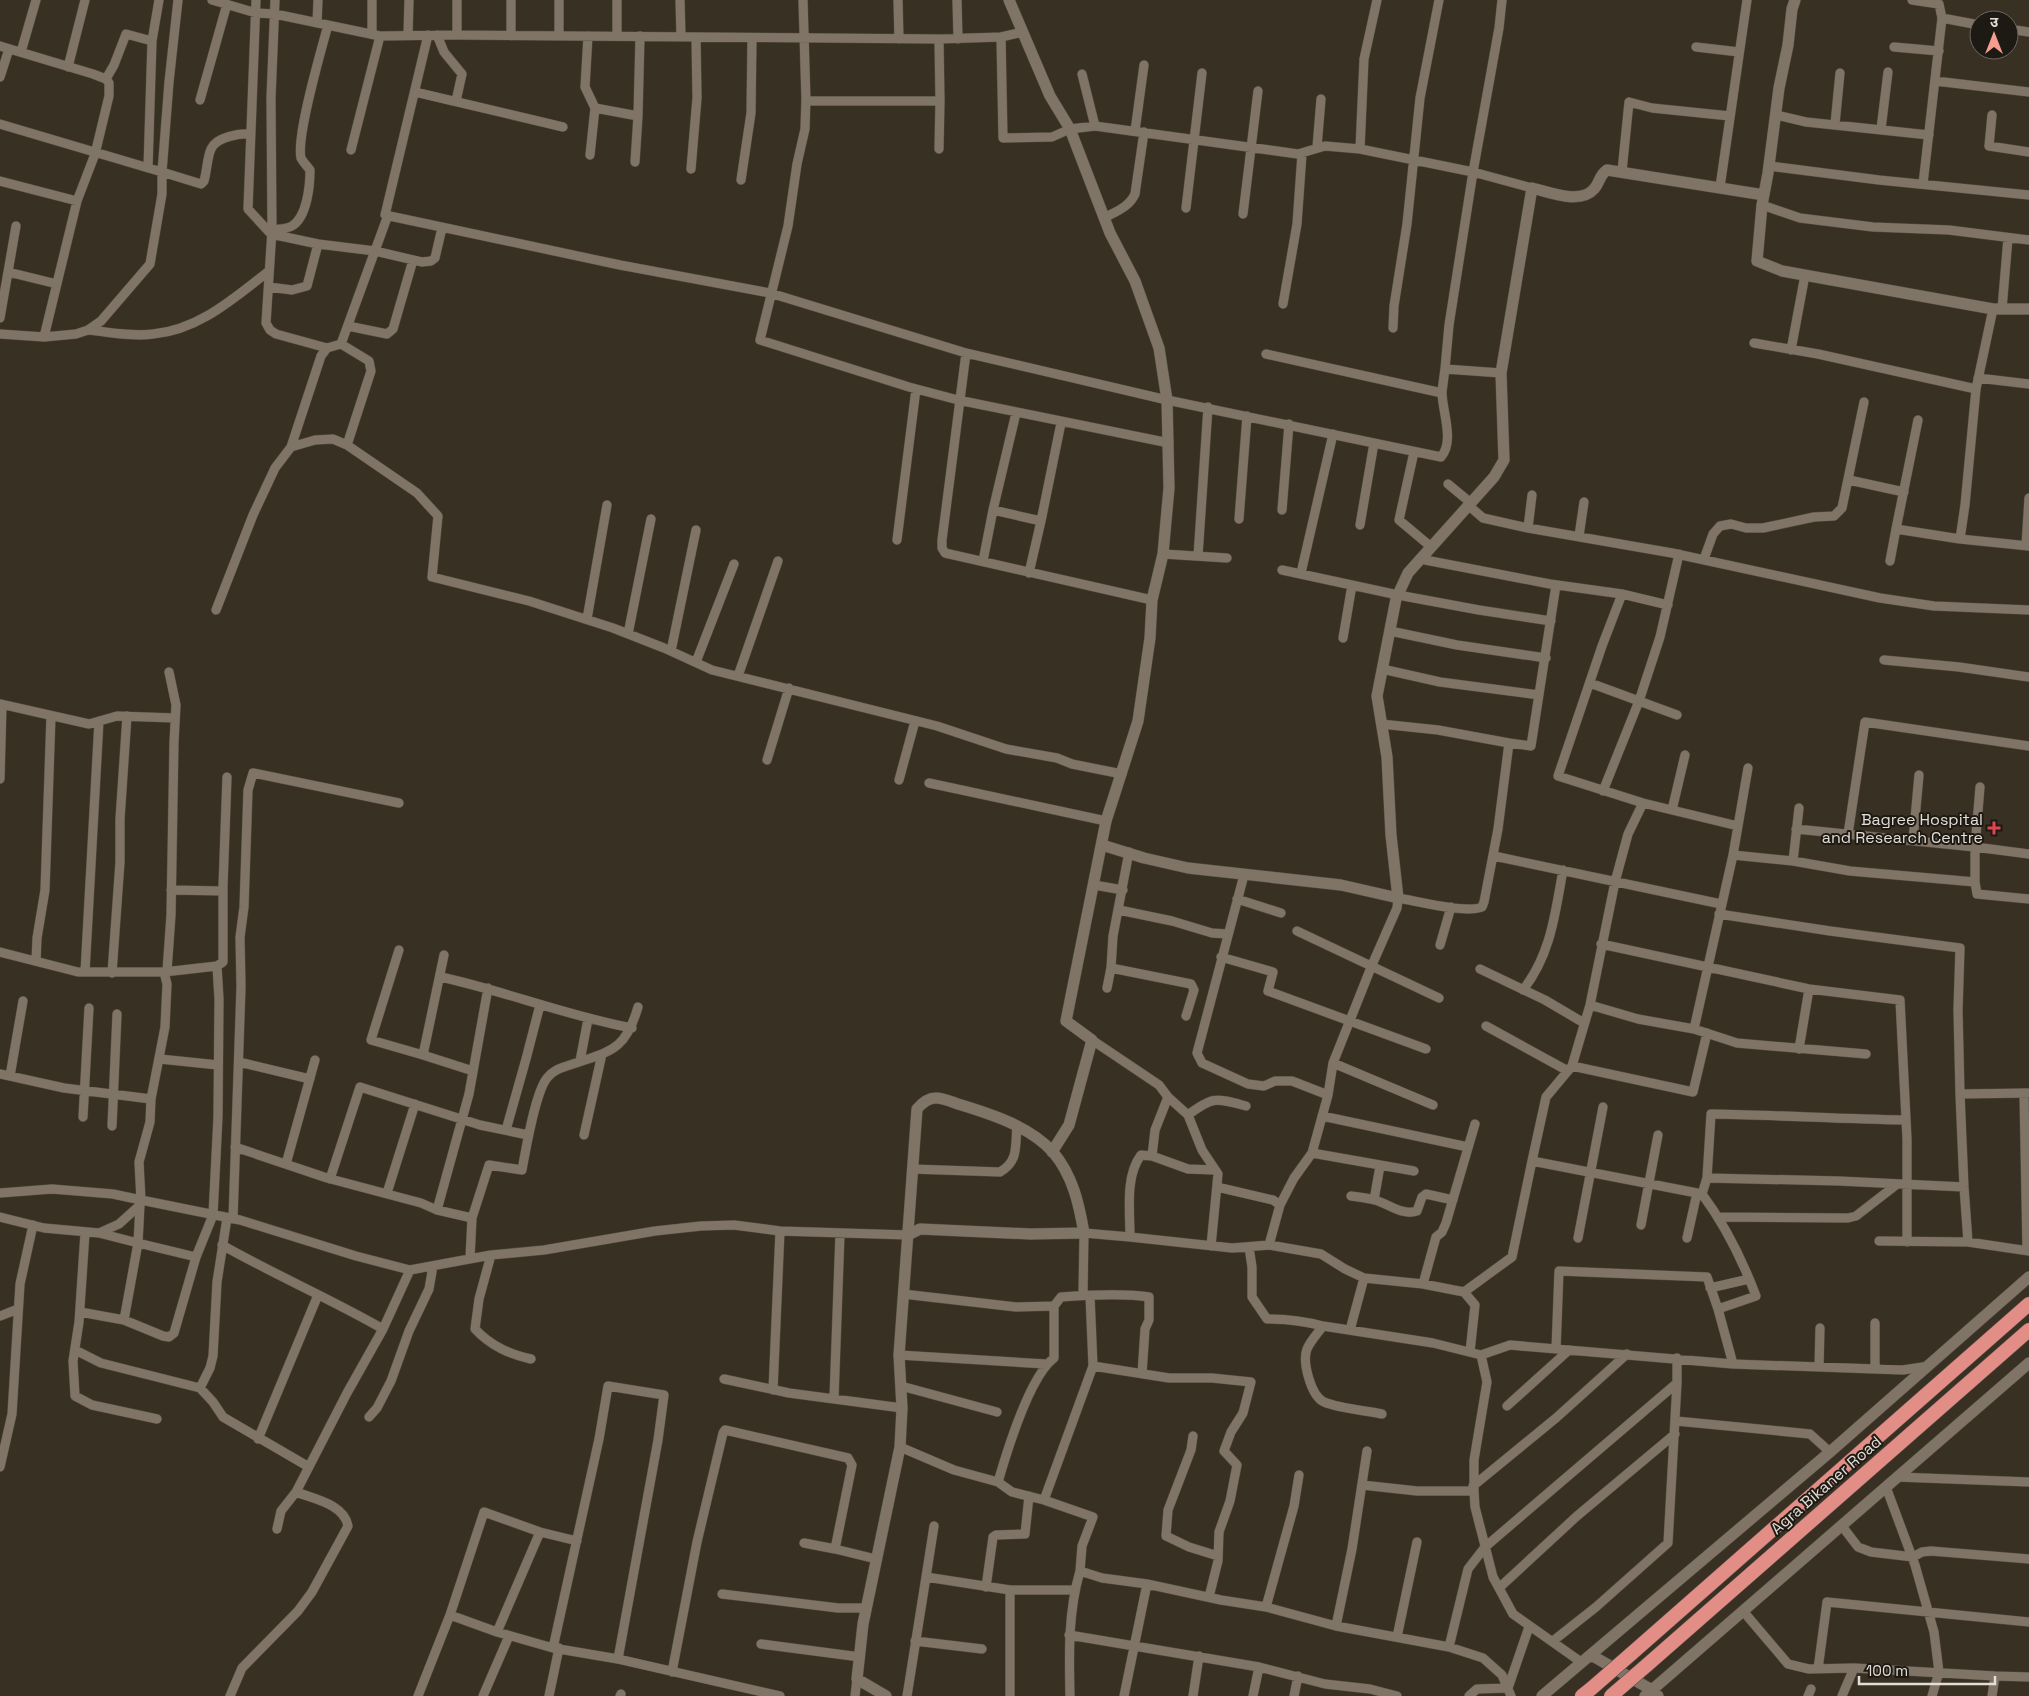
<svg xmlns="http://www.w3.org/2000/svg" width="2029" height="1696" font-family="'Space Grotesk','Noto Sans Devanagari',sans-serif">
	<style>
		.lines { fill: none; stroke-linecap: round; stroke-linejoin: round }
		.minor-casing { stroke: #534b41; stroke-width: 10 }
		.tertiary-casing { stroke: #534b41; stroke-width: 12 }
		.trunk-casing { stroke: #534b41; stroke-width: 15 }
		.minor { stroke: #7f7466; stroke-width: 9 }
		.tertiary { stroke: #7f7466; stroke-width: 11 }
		.trunk { stroke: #e38d87; stroke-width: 14 }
		.trunk-bridge-casing { stroke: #534b41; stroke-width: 15; stroke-linecap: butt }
		.trunk-bridge { stroke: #e38d87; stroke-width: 14 }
		.health-dot { fill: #e0444e; stroke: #1d1913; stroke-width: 2 }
		.labels { text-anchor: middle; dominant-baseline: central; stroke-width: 4; stroke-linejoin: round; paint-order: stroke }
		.poi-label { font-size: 16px; fill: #e3ddd6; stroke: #1d1913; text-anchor: end }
		.street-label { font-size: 16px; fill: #e3ddd6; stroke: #1d1913 }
	</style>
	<rect width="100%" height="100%" fill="#393024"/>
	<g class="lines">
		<defs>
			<path id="minor" d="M 178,0 L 169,82 L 162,172 L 201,184 L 204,181 C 207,171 207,158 211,149 C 216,137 240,133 251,134
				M 212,0 L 256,13 L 275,14 L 380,36 L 457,35 L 939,39 L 1001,37 L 1023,32
				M 256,0 L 248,209 L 271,234 L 318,244 L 375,251 L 422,262 L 431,261 L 435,258 L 442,228
				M 275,0 L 271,98 L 272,230 L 266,323 L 270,330 L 276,334 L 327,348
				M 457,0 L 457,35
				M 559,0 L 559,35
				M 617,0 L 617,36
				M 680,0 L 681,37
				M 803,0 L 806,101 L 940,101 L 939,39
				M 898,0 L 899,39
				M 957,0 L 958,39
				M 1912,0 L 1939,4 L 1942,18 L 1979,25
				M 317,23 L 318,0
				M 2009,29 L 2029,32
				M 372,34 L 372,0
				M 408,35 L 409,0
				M 428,35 L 385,215 L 620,265 L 770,293 L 966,353 L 1167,400 L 1441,457 C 1455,441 1442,411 1442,392 C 1443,384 1444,376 1445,369 L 1501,373
				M 437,35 L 444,52 L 462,74 L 456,101
				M 511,36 L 511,0
				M 588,36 L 585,87 L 595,108 L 638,116 L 640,36
				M 1001,37 L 1003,138 L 1052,137 L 1070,129 L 1095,126 L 1298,154 L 1325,146 L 1360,149 L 1473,172 L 1532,188
				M 0,46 L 93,74 L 106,79 L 109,83 L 109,96 L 95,154 L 77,201 L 44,337
				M 1696,47 L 1739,52
				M 1894,47 L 1939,51
				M 21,52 L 36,0
				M 68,67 L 85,0
				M 1082,74 L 1095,126
				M 0,77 L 9,49
				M 106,79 L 114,65 L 126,34 L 152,41
				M 1935,81 L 2029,92
				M 415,92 L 563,127
				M 806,97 L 805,129 L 797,164 L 788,226 L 760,340 L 909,387 L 958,400 L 1169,443
				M 200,100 L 227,4
				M 1776,115 L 1806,122 L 1929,135
				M 1992,115 L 1989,146 L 2029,152
				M 0,124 L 162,172 L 162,194 L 150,264 L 101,321 L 88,330 L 76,334 L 44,337 L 0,334
				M 1835,124 L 1840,73
				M 1881,129 L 1888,72
				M 1135,131 L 1144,65
				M 1317,147 L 1321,99
				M 939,149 L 940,101
				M 1360,149 L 1364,59 L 1377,0
				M 351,150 L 380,36
				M 590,155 L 595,108
				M 635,162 L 638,116
				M 1769,166 L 1879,180 L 2029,195
				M 148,168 L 152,41 L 159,0
				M 691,169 L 697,98 L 696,37
				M 1622,171 L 1629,102 L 1652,108 L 1730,116
				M 741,180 L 751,113 L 752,38
				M 0,181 L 77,201
				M 1923,184 L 1942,18
				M 1720,187 L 1747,0
				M 1762,205 L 1800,218 L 1873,227 L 1949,230 L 2029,240
				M 1186,208 L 1202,73
				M 1243,214 L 1258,91
				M 1104,218 C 1117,211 1129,207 1135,194 L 1144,132
				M 272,230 C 278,229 287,229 292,226 C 307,217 310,186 310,170 C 307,166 303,162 301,158 C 296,136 321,51 328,25
				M 8,272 L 57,284
				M 269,287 L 292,290 L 307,286 L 318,244
				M 1283,304 L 1297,224 L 1302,154
				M 1993,309 L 1976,389 L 1965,505 L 1960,539 L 2029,546
				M 2002,309 L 2008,238
				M 0,318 L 16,226
				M 348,326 L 387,334 L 393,329 L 413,260
				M 1393,328 L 1394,306 L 1407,224 L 1420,98 L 1439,0
				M 88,330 C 109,332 132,337 153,334 C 199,330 234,298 269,271
				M 1754,343 L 1818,354 L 1976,389
				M 341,344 L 369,361 L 371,371 L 347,445
				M 1791,350 L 1805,275
				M 966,353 L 942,540 L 942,548 L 945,553 L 1152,600
				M 1266,354 L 1442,393
				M 1445,369 L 1449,325 L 1473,172 L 1499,28 L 1502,0
				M 1978,378 L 2029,384
				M 1016,413 L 993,510 L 1041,521 L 1061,423
				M 1918,420 L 1896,529 L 1960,539
				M 291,447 L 321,356 L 327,348 L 341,344 L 388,215
				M 1414,452 L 1399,520 L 1430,546
				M 1849,480 L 1904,492
				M 1448,484 L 1471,503
				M 1468,505 L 1483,518 L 1528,528 L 1672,553 L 1880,598 L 1934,606 L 2029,610
				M 1282,510 L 1289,424
				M 1239,519 L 1247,416
				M 1360,525 L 1374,443
				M 1528,528 L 1532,495
				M 1579,536 L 1584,502
				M 897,540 L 916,389
				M 2026,546 L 2029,498
				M 1163,554 L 1227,558
				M 1198,556 L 1208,407
				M 1420,559 L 1550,584 L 1622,594 L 1668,605
				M 1704,559 L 1713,534 L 1720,526 L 1731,524 L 1746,528 L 1763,528 L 1814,517 L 1834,516 L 1842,508 L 1864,402
				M 983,561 L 993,510
				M 1890,561 L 1896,529
				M 1282,570 L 1398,595 L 1479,610 L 1551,621
				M 1029,573 L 1041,521
				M 1301,573 L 1333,434
				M 1622,594 L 1602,646 L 1558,776 L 1643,803
				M 216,610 L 253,515 L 275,468 L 291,447 L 315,440 L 333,439 L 347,445 L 417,493 L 438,516 L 432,577 L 529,601 L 613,628 L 664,648 L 712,670 L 937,726 L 1006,749 L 1057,758 L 1072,764 L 1122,774
				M 587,619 L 607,505
				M 1390,631 L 1457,645 L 1546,658
				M 628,634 L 651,519
				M 1343,638 L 1352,585
				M 671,651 L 696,530
				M 1884,660 L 1959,667 L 2029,677
				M 696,662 L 734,564
				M 1382,669 L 1440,682 L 1539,695
				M 738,676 L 778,561
				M 1590,683 L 1677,715
				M 0,704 L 89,724 L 117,716 L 175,718
				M 1509,743 L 1531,746 L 1556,585
				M 767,760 L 789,688
				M 0,779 L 2,705
				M 899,780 L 915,721
				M 929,783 L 1106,821
				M 1603,791 L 1639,701 L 1660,637 L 1679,554
				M 1672,810 L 1685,755
				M 1738,826 L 1748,768
				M 1796,829 L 1975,847 L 1980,787
				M 1848,834 L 1865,722 L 2029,746
				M 1913,840 L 1919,775
				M 1129,852 L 1113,936 L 1111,968 L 1191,984 L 1194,990 L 1186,1016
				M 1494,856 L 1721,904
				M 1793,861 L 1799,808
				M 1244,875 L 1197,1053 L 1202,1063 L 1248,1084 L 1264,1086 L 1275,1081 L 1292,1081 L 1328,1095
				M 1975,882 L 1977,894 L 2029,899
				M 1094,885 L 1123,890
				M 171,890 L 223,891
				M 1237,899 L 1281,913
				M 1119,910 L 1172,921 L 1212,933 L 1227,934
				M 1719,914 L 1830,931 L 1960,948 L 1958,1010 L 1960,1094
				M 1297,931 L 1439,998
				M 1601,944 L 1809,989 L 1900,1000 L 1907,1139 L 1907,1242
				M 1440,945 L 1451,907
				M 399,950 L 371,1040 L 423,1055 L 444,955
				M 0,952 L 78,972 L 164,972 L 217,966 L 223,962 L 223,886 L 227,777
				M 1221,957 L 1273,972 L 1268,991 L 1426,1049
				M 36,961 L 37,938 L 45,890 L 51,716
				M 1480,969 L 1545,1000 L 1584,1023
				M 167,971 L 171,915 L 174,742 L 176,705 L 169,672
				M 85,972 L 99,721
				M 112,973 L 120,862 L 120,819 L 127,716
				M 441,977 C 505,991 567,1016 632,1028
				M 1107,988 L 1111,968
				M 1523,990 C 1551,954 1555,914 1563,870
				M 1590,1005 L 1638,1019 L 1694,1029 L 1737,1043 L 1866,1054
				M 1486,1026 L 1568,1071
				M 1694,1029 L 1733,855
				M 1092,1040 L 1159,1085 L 1168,1097 L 1188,1115 L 1202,1150 L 1218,1174 L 1211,1246
				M 1799,1049 L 1809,989
				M 423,1055 L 473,1071
				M 160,1059 L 218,1065
				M 580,1061 L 588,1019
				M 239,1062 L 310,1079
				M 1333,1063 L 1433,1105
				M 1572,1066 L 1693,1092 L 1707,1033
				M 0,1074 L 64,1088 L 151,1099
				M 10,1076 L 23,1001
				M 2024,1093 L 2027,1250
				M 1188,1115 C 1213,1096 1216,1098 1246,1106
				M 1322,1116 L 1468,1147
				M 83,1117 L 89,1008
				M 112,1126 L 117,1014
				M 506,1130 L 526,1059 L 540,1005
				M 584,1135 L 602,1054
				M 235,1147 L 327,1178 L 421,1203 L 437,1210 L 472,1218
				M 1312,1153 L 1414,1171
				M 1152,1156 L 1188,1169 L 1214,1170
				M 286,1164 L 315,1060
				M 912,1169 L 1000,1172 C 1019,1161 1015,1146 1017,1125
				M 1707,1178 L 1711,1114 C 1776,1115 1841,1119 1906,1120
				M 330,1179 L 360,1087 L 480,1125 L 528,1135
				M 1217,1187 L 1273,1200 L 1280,1205
				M 0,1193 L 52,1189 L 113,1194 L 141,1200 L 139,1162 L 150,1122 L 151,1099 L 165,1027 L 167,984 L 164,972
				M 387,1193 L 415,1104
				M 1702,1194 L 1532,1161 L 1546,1097 L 1572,1066 L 1590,1005 L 1615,882 L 1628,834 L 1643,803 L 1738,826 L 1733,855 L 1793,861 L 1850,871 L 1975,882 L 1975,847 L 2029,854
				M 1351,1196 C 1359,1197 1367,1198 1375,1200 C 1389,1204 1402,1216 1417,1211 L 1422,1197 L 1426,1194 L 1453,1200
				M 1374,1200 L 1380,1166
				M 140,1205 L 138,1243 L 196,1257
				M 437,1210 L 469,1094 L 488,988
				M 0,1217 L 44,1228 L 99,1233 L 119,1224 L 140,1205 L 141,1200 L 240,1220 L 356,1256 L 410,1270 L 491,1255 L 544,1250 L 655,1231 L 701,1226 L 734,1225 L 780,1231 L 908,1235
				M 1719,1217 L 1848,1218 L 1856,1216 L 1896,1185
				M 233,1219 L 241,987 L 240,937 L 244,907 L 248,790 L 253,773 L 399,803
				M 1641,1225 L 1658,1135
				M 85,1233 L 79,1322 L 73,1361 L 75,1396 L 92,1405 L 157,1419
				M 99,1233 L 138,1243 L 124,1320
				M 1130,1237 C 1130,1211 1125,1176 1141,1155 L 1152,1156 L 1155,1130 L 1168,1097
				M 1578,1238 L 1603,1107
				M 1687,1238 L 1697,1193
				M 1879,1241 L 1968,1242 L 2029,1251
				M 1968,1242 L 1964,1187 L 1960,1094 L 2029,1093
				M 222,1245 C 275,1275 331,1299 383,1329 L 347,1393 L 296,1492 L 281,1511 L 277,1529
				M 1269,1245 L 1280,1205 L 1294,1178 L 1312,1153 L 1328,1095 L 1333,1063 L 1372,965 L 1397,908 L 1398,898 C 1417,901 1466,914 1482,907 L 1484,902 L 1498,829 L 1509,743 L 1438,730 L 1381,724
				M 1249,1247 L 1252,1267 L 1252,1297 L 1267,1319 C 1287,1319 1304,1321 1323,1326 L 1433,1343 L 1481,1355 L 1510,1345 L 1733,1364 L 1903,1370 L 1929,1366
				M 491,1255 L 479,1299 L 475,1329 C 491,1346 509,1354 531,1359
				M 470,1258 L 472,1218 L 489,1165 L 522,1170 C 526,1149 535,1093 547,1078 C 553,1070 561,1068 570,1065 C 610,1051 625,1052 638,1007
				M 1423,1284 L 1436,1237 L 1442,1232 L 1446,1223 L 1475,1124
				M 1710,1288 L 1749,1279
				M 1464,1292 L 1512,1257 L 1532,1161
				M 903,1294 L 1016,1307 L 1054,1306 L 1061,1297 C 1088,1295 1122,1293 1149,1297 L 1149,1320 L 1145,1329 L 1142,1374
				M 1083,1295 L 1084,1233 L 1130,1237 L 1232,1248 L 1269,1245 L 1321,1254 L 1345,1269 L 1364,1278 L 1423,1284 L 1464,1292 L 1475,1305 L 1470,1352
				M 1054,1306 L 1054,1358 C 1029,1377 1007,1451 998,1482 L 1012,1492 L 1044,1500 L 1093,1517 L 1082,1546 L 1080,1571 L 1102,1578 L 1147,1584 L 1221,1600 L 1266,1607 L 1336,1626 L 1449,1647 L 1483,1658 L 1502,1675 L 1511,1696
				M 1718,1309 L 1756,1296 C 1742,1259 1725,1225 1702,1194 L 1707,1178 L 1839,1181 L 1964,1187
				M 80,1312 L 124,1320 L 163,1336 L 169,1337 L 174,1333 L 196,1257 L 213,1215 L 218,1117 L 219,999 L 217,966
				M 0,1316 L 18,1309
				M 1875,1323 L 1875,1369
				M 1323,1326 C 1318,1333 1311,1340 1307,1349 C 1302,1362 1311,1396 1324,1402 C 1338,1408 1367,1411 1382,1414
				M 383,1329 L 410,1270
				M 1350,1330 L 1364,1278
				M 1556,1349 L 1559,1271 L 1707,1277 L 1718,1309 L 1733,1364
				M 75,1350 L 101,1363 L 200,1388 L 213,1402 L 223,1417 L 309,1467
				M 899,1355 L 1046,1364
				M 1481,1355 L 1487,1382 L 1474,1460 L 1474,1491 L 1475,1507 L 1493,1577 L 1513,1614 L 1581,1662
				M 1093,1366 L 1169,1378 L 1212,1378 L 1251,1382 L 1243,1413 L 1231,1432 L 1224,1451 L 1237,1465 L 1230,1501 L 1219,1532 L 1218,1561 L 1209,1597
				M 1819,1367 L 1820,1328
				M 724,1379 L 789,1393 L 902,1408
				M 901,1386 L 997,1412
				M 200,1388 L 210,1368 L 213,1356 L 217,1282 L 227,1218
				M 773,1390 L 780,1231
				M 834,1398 L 840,1234
				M 1507,1406 L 1569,1350
				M 369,1417 L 377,1408 L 391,1381 L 409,1331 L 429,1289 L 433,1266
				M 1676,1421 L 1810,1434 L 1830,1452
				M 1193,1436 L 1191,1450 L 1168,1510 L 1166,1536 L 1189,1547 L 1218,1556
				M 258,1439 L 318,1295
				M 900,1447 L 954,1470 L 998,1482
				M 0,1467 L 12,1414 L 20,1284 L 33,1225
				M 1897,1477 L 2029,1482
				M 1362,1485 L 1417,1491 L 1474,1491
				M 1473,1486 L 1556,1418 L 1627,1354
				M 1886,1487 L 1915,1565 L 1934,1632 L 1939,1672 L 1932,1696
				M 1044,1500 L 1093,1366 L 1090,1296
				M 1842,1526 L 1858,1547 L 1871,1552 L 1913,1557 L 1922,1552 L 1931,1551 L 2029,1559
				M 540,1532 L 577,1541
				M 804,1543 L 835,1549
				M 926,1577 L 934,1526
				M 986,1587 L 993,1537 L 996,1535 L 1025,1534 L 1029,1496
				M 1499,1588 L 1577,1516 L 1675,1434
				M 722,1594 L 838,1608 L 866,1608
				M 1266,1607 L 1294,1506 L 1299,1475
				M 1743,1611 L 1788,1664 L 1809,1669 L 1854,1668 L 1995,1676
				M 450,1615 L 497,1632
				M 1336,1626 L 1352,1549 L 1367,1451
				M 1069,1635 L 1259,1667 L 1325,1684 L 1370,1689 L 1397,1696
				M 1397,1637 L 1417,1542
				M 915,1641 L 982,1649
				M 1553,1641 L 1596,1607 L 1668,1543 L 1677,1383
				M 761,1644 L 860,1657
				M 1449,1647 L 1468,1569 L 1485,1547 L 1677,1383 L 1677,1358
				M 618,1659 L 780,1696
				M 1818,1669 L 1827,1602 L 2029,1622
				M 672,1672 L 697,1542 L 723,1433 L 725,1430 L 848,1458 L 852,1465 L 835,1549 L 876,1559
				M 230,1696 L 242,1668 L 298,1611 L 312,1592 L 348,1526 C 344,1504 314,1499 296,1492
				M 418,1696 L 450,1615 L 484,1512 L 540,1532 L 497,1632 L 553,1648 L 618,1659 L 658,1440 L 664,1395 L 608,1386 L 599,1439 L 553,1648
				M 483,1696 L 509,1636
				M 549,1696 L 559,1648
				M 620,1696 L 621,1694
				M 855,1696 L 857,1679
				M 907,1696 L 926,1577 L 1010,1590 L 1074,1590
				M 1010,1696 L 1010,1590
				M 1070,1696 C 1069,1653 1068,1612 1080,1571
				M 1124,1696 L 1147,1584
				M 1193,1696 L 1199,1656
				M 1253,1696 L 1259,1667
				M 1294,1696 L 1298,1676
				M 1469,1696 L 1477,1689 L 1508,1688 L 1529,1627
				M 1808,1696 L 1811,1689
				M 1842,1696 L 1854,1668
				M 1992,1696 L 1995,1676 L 2029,1677"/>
			<path id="tertiary" d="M 1009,0 L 1050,96 L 1070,129 L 1110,233 L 1135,281 L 1159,348 L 1167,400 L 1169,488 L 1163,554 L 1152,600 L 1150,638 L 1138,721 L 1106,821 L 1066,1021 L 1092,1040 L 1069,1125 L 1052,1152
				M 1795,0 L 1792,9 L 1788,45 L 1779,88 L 1768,173 L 1762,205 L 1757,261 L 1782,271 L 1993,309 L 2029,309
				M 1102,845 L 1144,858 L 1188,868 L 1341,885 L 1398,898 L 1391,835 L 1387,757 L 1377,696 L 1396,599 L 1408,573 L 1494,477 L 1504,460 L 1501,373 L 1532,188 C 1549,192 1580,205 1594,189 C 1600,183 1599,175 1607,170 L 1764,195
				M 1591,1655 L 1652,1690 L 1658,1696
				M 886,1696 L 857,1679 L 863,1624 L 900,1447 L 902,1408 L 899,1355 L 917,1109 C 922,1103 928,1098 936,1098 C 943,1098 952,1102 958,1104 C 991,1114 1029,1126 1053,1152 C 1073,1176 1079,1204 1084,1233 L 1030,1234 L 920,1229 L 908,1235
				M 1542,1696 L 1830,1452 L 2029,1277
				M 1645,1696 L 2029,1363"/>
			<path id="trunk" d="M 1631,1654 L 2029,1304
				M 1647,1665 L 2029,1330
				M 1582,1696 L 1592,1688"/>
		</defs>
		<use href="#minor" class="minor-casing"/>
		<use href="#tertiary" class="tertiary-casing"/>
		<use href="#trunk" class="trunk-casing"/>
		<use href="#minor" class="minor"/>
		<use href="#tertiary" class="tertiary"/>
		<use href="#trunk" class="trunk"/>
		<defs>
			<path id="trunk-bridge" d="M 1592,1688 L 1631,1654
				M 1611,1696 L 1647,1665"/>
		</defs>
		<use href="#trunk-bridge" class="trunk-bridge-casing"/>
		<use href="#trunk-bridge" class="trunk-bridge"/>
	</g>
	<path class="health-dot" d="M1991.5 820.5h5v5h5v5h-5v5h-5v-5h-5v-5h5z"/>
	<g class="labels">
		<g class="poi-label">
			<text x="1983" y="819">Bagree Hospital<tspan x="1983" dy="18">and Research Centre</tspan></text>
		</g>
		<g class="street-label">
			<text transform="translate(1826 1485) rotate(-41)">Agra Bikaner Road</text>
		</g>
	</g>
	<g transform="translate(1994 35)"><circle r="24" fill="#1d1913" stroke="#6c6761"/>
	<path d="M0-4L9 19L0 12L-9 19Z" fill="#f59d90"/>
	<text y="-8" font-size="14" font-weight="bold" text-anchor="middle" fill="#e3ddd6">उ</text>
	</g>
	<path d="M1859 1676v8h136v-8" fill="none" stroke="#e3ddd6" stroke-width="2.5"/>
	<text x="1866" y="1676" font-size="15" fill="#e3ddd6" stroke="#1d1913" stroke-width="4" paint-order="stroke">100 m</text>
</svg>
